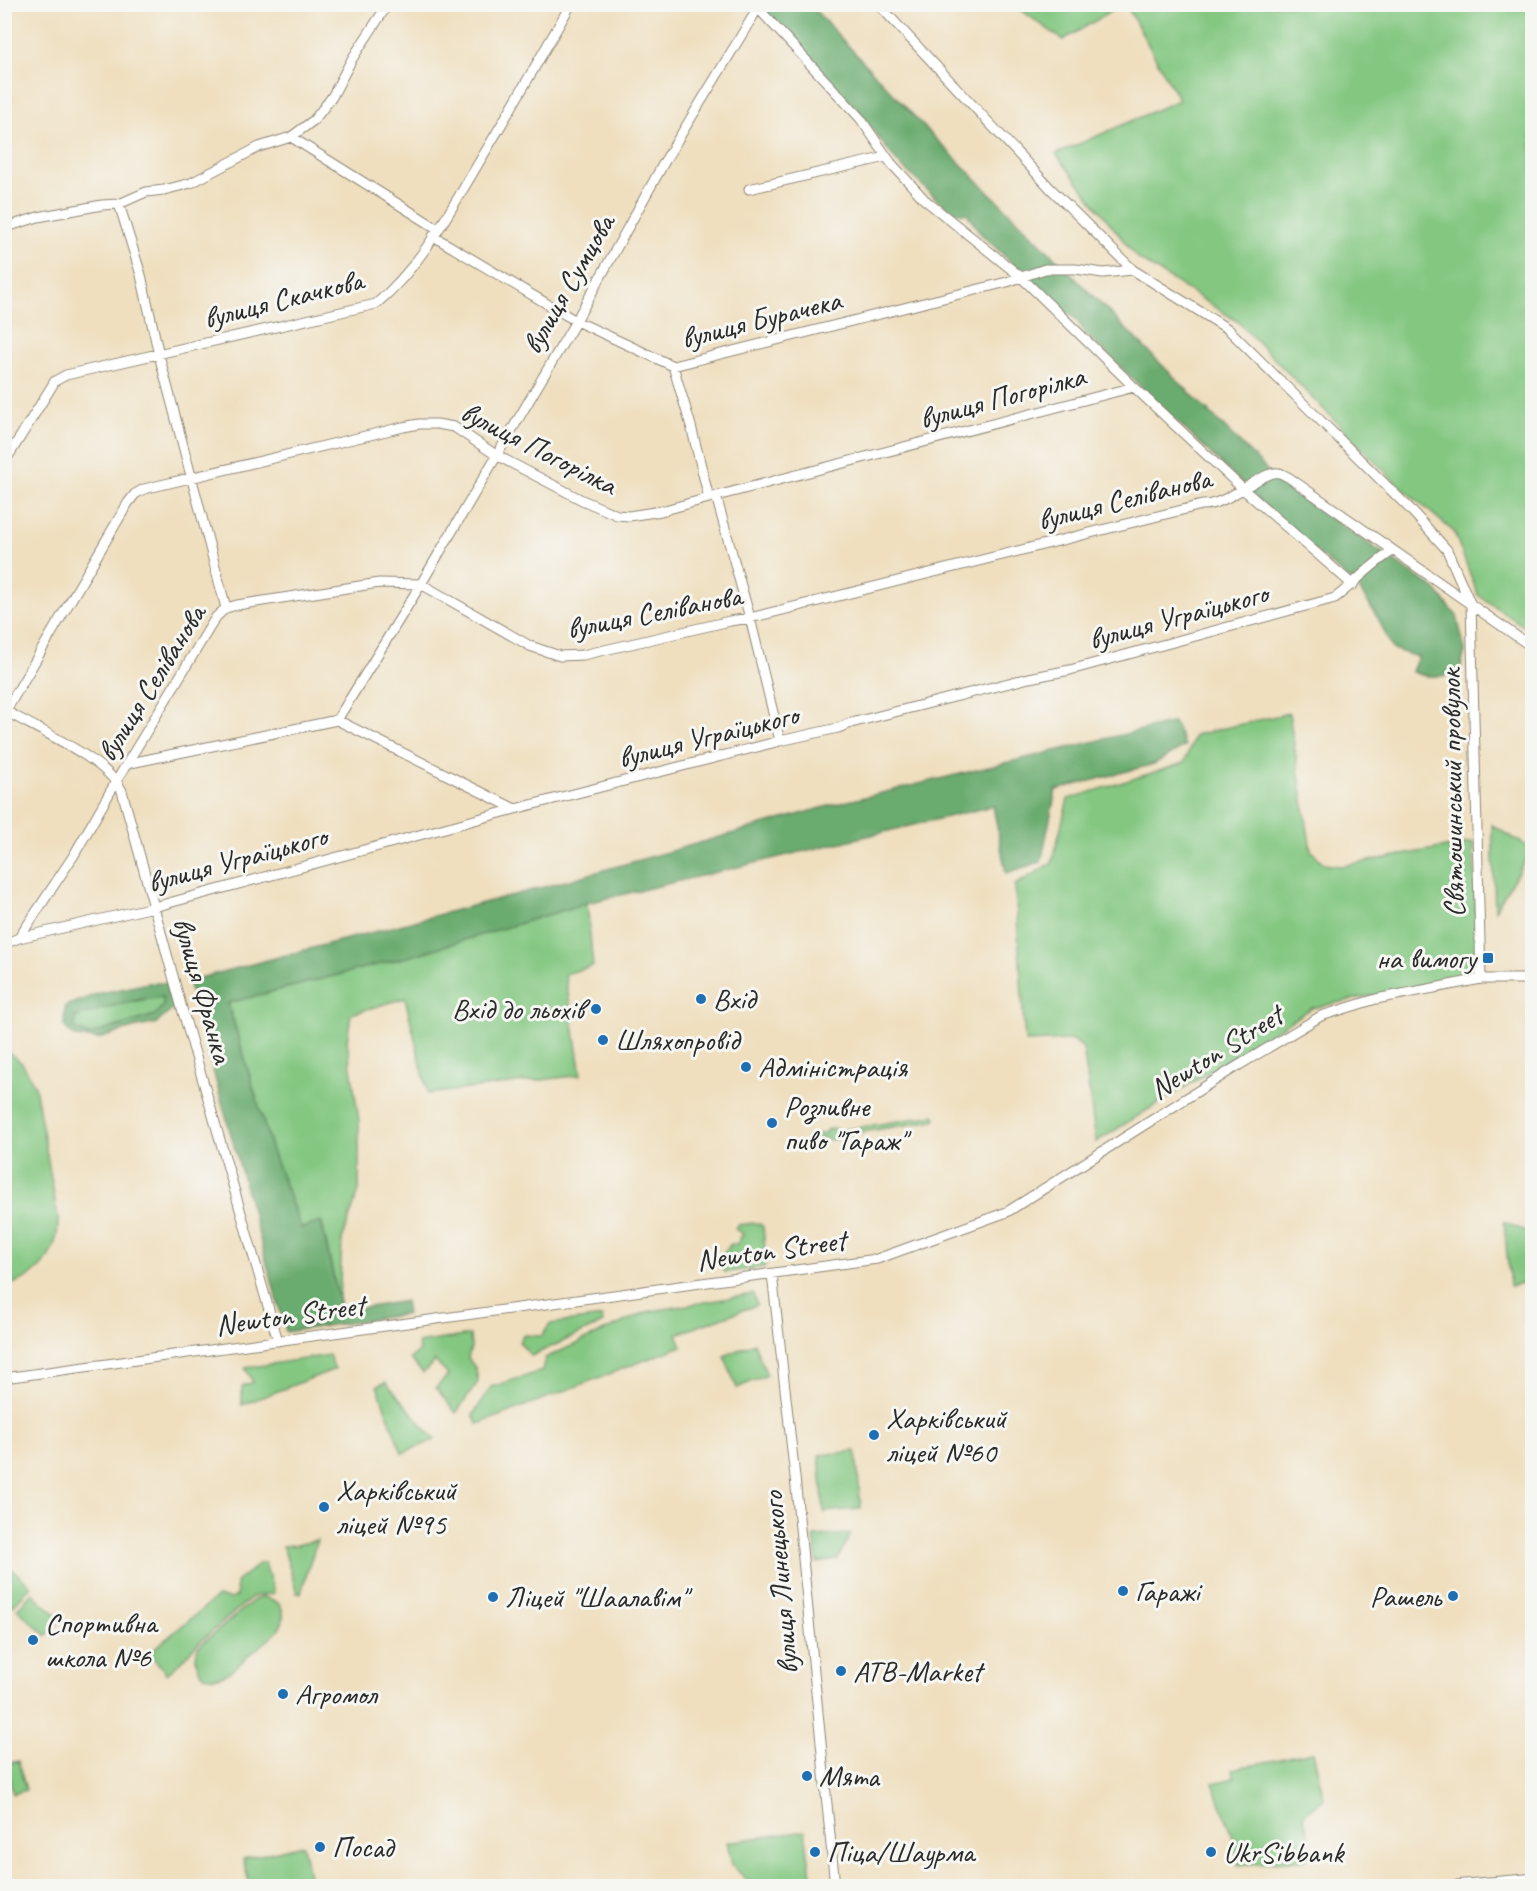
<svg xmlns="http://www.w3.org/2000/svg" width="1537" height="1891" font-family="Caveat,sans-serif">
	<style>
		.green { fill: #83c781; stroke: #577956; stroke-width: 1.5 }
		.forest { fill: #6aac6f; stroke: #4a6c4d; stroke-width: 1.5; fill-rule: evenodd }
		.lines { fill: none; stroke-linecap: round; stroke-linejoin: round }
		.minor-casing { stroke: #8d8575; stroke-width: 11 }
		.major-casing { stroke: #8d8575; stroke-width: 14 }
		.minor { stroke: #fff; stroke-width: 9 }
		.major { stroke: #fff; stroke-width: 12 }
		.poi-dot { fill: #1f6fb2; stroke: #f6f6f2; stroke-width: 2 }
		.labels { text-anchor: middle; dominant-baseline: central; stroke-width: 6; stroke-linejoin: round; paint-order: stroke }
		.street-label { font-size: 30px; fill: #2b2b2b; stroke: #f6f6f2 }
		.poi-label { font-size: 30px; fill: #2b2b2b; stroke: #f6f6f2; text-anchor: start }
	</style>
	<rect width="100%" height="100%" fill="#f6f6f2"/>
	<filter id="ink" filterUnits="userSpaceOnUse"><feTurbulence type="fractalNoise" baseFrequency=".0167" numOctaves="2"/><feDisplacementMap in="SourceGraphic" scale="12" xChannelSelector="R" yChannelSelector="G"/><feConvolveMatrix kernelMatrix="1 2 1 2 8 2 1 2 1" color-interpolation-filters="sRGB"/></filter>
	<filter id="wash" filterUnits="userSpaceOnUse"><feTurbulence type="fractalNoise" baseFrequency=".008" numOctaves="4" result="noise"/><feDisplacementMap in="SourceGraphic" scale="24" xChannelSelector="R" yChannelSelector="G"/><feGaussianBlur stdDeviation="1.35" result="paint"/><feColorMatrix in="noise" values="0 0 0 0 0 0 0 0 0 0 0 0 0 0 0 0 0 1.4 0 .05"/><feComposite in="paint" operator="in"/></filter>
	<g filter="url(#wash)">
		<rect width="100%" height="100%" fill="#efdfbf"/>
		<path class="green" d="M 1014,5 L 1122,5 L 1063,40 Z
			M 1126,5 L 1532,5 L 1532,632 L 1478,595 L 1454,532 L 1396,483 L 1237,321 L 1137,258 L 1056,154 L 1179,100 Z
			M 1289,713 L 1311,850 L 1324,864 L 1341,866 L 1474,842 L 1477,970 L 1468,976 L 1312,1008 L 1096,1142 L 1083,1048 L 1073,1040 L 1025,1042 L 1015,885 L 1052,863 L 1068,799 L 1184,763 L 1195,735 Z
			M 1492,825 L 1532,849 L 1495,910 Z
			M 587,903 L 593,966 L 565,974 L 581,1075 L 428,1094 L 405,998 L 351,1014 L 347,1041 L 359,1121 L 359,1190 L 342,1240 L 339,1302 L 322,1223 L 301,1228 L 273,1154 L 228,1003 L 411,956 Z
			M 163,997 L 163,1006 L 155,1015 L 89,1035 L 75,1029 L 75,1017 C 104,1008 133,1000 163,997 Z
			M 4,1049 L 22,1063 L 35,1086 L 58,1218 C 59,1253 39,1278 5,1286 Z
			M 934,1115 L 936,1118 L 935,1120 L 839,1136 L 837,1139 L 828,1140 L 826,1138 L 810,1140 L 808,1139 L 808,1136 L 825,1133 L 826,1130 L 835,1128 L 837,1131 Z
			M 1504,1222 L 1532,1234 L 1532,1281 L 1510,1286 Z
			M 755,1223 L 760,1224 L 763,1227 L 766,1262 L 764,1267 L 729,1272 L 725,1272 C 717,1261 723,1253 731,1244 L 737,1244 L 743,1234 L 735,1229 L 737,1225 Z
			M 753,1294 L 757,1305 L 677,1334 L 682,1346 L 478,1424 L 473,1415 L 491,1387 L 542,1371 L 545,1358 L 646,1312 Z
			M 602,1317 L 603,1323 L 531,1356 L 519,1342 L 523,1335 L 542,1336 L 550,1324 Z
			M 470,1335 L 471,1347 L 468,1358 L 476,1369 L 478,1382 L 456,1413 L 436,1388 L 448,1375 L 435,1361 L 423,1373 L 410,1359 L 419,1351 L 418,1343 Z
			M 754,1343 L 767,1375 L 737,1388 L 724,1356 Z
			M 329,1355 L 335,1369 L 242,1405 L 242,1386 L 253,1382 L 245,1368 Z
			M 386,1382 L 435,1440 L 402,1453 L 377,1386 Z
			M 856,1451 L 861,1509 L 824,1512 L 819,1455 Z
			M 851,1534 L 837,1560 L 817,1563 L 814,1536 Z
			M 317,1540 L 301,1593 L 297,1593 L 283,1546 L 297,1545 Z
			M 5,1563 L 31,1586 L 13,1606 L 5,1598 Z
			M 260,1563 L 265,1563 L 274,1593 L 252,1597 L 195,1646 L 182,1661 L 167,1674 L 149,1653 L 217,1597 L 231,1599 L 237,1596 L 236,1582 Z
			M 32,1593 L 61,1619 L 47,1636 L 17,1609 Z
			M 263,1597 C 271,1599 279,1601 282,1609 C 289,1630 263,1643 249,1655 C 242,1661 233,1671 224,1675 C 202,1684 192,1665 198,1647 L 254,1600 Z
			M 1313,1752 L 1324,1799 L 1303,1815 C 1307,1832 1315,1838 1304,1854 L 1307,1859 L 1238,1865 L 1232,1834 L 1213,1783 L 1235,1778 L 1232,1769 Z
			M 18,1761 L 26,1790 L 13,1794 L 6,1764 Z
			M 805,1831 L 811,1875 L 801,1886 L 753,1886 L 732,1865 L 727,1842 Z
			M 303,1845 L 311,1886 L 250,1886 L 243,1859 Z"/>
		<path class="forest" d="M 760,5 L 810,5 L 928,131 L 1281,484 L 1435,589 L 1457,616 L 1465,651 L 1459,674 C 1444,676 1425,679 1412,671 L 1418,657 L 1392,649 L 1379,620 L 1358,587 L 1290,530 L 1086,334 L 1076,319 L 1056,304 L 980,233 L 967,213 L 952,213 L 898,163 L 859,112 Z
			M 1174,722 L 1185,746 L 1154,764 L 1056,790 L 1041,862 L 1006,873 L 993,806 L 587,903 L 411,956 L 228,1003 L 273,1154 L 301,1228 L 321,1222 L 339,1302 L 339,1312 L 405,1301 L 407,1314 L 286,1332 L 188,981 L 555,884 L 832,805 Z
			M 149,983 L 167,983 L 174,1008 L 157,1023 L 133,1028 L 98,1039 L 75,1037 L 64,1026 L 65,1006 L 97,994 ZM 163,997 L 163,1006 L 155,1015 L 89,1035 L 75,1029 L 75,1017 C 104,1008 133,999 163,997 Z"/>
	</g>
	<g filter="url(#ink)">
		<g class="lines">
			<defs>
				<path id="minor" d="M 878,4 L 1051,189 L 1133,270 L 1228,329 L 1410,509 L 1447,550 L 1471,605 L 1481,979
					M 755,5 L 860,118 L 891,163 L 925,200 L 1021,277 L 1134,387 L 1244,490 L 1353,585
					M 291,137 L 438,229
					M 749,189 L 886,157
					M 119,204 L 141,275 L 159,355 L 226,608
					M 4,226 L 13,225 L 38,217 L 102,205 L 119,204 L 146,192 L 164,190 L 191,183 L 259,147 L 291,137 L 314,120 L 332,97 L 352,59 L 388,4
					M 433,236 L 576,321 L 673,366 L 1007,282 L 1045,269 L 1076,269 L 1103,273 L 1133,270
					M 673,366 L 691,426 L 709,498
					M 4,463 L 55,381 L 66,375 L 376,304 C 420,267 449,213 478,164 C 510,111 540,58 571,4
					M 716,496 L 750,618 L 780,741
					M 4,710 C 38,730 105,758 122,791 L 181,1005 L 278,1341
					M 4,714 L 128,503 L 135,494 L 144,489 L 403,427 L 419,424 L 437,424 L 454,427 L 496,455 L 582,500 L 617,515 L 629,516 L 661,511 L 709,498 L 1134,387
					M 126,764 L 337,720
					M 515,809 L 337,720 L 421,584 L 576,321 L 666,159 L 758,8
					M 19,938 L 154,907 L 515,809 L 780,741 L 838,728 L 851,723 L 1029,678 L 1070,670 L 1335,598 C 1355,583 1371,564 1393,551
					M 4,944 L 19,938 L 74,855 L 117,780 L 216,617 L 226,608 L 237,605 L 379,583 L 421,584 L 530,646 L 560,656 L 583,655 L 730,621 L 750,618 L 1202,505 C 1228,506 1264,469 1279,473 C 1282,473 1285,476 1288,477 L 1532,647
					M 772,1274 L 795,1477 L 835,1886
					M 4,1378 L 877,1259 L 1007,1212 L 1231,1070 L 1321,1016 L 1376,999 L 1481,979 L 1532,979"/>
				<path id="major" d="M 1459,1886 L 1532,1880"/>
			</defs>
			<use href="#minor" class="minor-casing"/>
			<use href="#major" class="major-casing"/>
			<use href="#minor" class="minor"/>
			<use href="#major" class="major"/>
		</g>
	</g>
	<g class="poi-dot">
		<rect x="1482" y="952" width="12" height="12" rx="3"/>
		<circle cx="701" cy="999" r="6"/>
		<circle cx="596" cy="1009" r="6"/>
		<circle cx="603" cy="1040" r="6"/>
		<circle cx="746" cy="1067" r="6"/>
		<circle cx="772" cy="1123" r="6"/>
		<circle cx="874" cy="1435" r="6"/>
		<circle cx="324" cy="1507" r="6"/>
		<circle cx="1123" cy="1591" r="6"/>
		<circle cx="1453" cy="1596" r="6"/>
		<circle cx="493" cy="1597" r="6"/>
		<circle cx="33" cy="1640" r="6"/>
		<circle cx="841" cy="1671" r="6"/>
		<circle cx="283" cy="1694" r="6"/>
		<circle cx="807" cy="1776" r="6"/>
		<circle cx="320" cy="1847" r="6"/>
		<circle cx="815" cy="1852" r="6"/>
		<circle cx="1211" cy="1852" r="6"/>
	</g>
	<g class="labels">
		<g class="street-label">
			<text transform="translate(568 284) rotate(-60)">вулиця Сумцова</text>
			<text transform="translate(283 299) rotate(-14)">вулиця Скачкова</text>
			<text transform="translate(761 319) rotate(-14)">вулиця Бурачека</text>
			<text transform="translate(1002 397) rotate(-15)">вулиця Погорілка</text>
			<text transform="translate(539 448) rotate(27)">вулиця Погорілка</text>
			<text transform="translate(1124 499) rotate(-14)">вулиця Селіванова</text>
			<text transform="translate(654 612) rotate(-11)">вулиця Селіванова</text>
			<text transform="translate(1178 616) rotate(-15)">вулиця Уграїцького</text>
			<text transform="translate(151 683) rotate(-58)">вулиця Селіванова</text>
			<text transform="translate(708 736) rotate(-14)">вулиця Уграїцького</text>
			<text transform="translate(1452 793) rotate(-91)">Святошинський провулок</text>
			<text transform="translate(237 859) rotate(-15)">вулиця Уграїцького</text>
			<text transform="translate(203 990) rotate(74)">вулиця Франка</text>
			<text transform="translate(1216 1052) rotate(-32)">Newton Street</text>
			<text transform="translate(771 1250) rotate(-8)">Newton Street</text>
			<text transform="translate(290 1315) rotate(-8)">Newton Street</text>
			<text transform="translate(780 1583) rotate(-95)">вулиця Линецького</text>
		</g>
		<g class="poi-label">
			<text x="1476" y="958" text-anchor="end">на вимогу</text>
			<text x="713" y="999">Вхід</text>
			<text x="584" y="1009" text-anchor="end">Вхід до льохів</text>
			<text x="615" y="1040">Шляхопровід</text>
			<text x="758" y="1067">Адміністрація</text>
			<text x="784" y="1106">Розливне<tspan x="784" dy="34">пиво "Гараж"</tspan></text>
			<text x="886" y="1418">Харківський<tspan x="886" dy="34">ліцей №60</tspan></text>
			<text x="336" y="1490">Харківський<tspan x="336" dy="34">ліцей №95</tspan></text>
			<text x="1135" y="1591">Гаражі</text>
			<text x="1441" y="1596" text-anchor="end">Рашель</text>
			<text x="505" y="1597">Ліцей "Шаалавім"</text>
			<text x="45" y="1623">Спортивна<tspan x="45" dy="34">школа №6</tspan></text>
			<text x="853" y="1671">ATB-Market</text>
			<text x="295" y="1694">Агромол</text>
			<text x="819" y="1776">Мята</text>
			<text x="332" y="1847">Посад</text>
			<text x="827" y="1852">Піца/Шаурма</text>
			<text x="1223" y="1852">UkrSibbank</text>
		</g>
	</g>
	<rect width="1537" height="1891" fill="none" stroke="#f6f6f2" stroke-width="24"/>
</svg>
